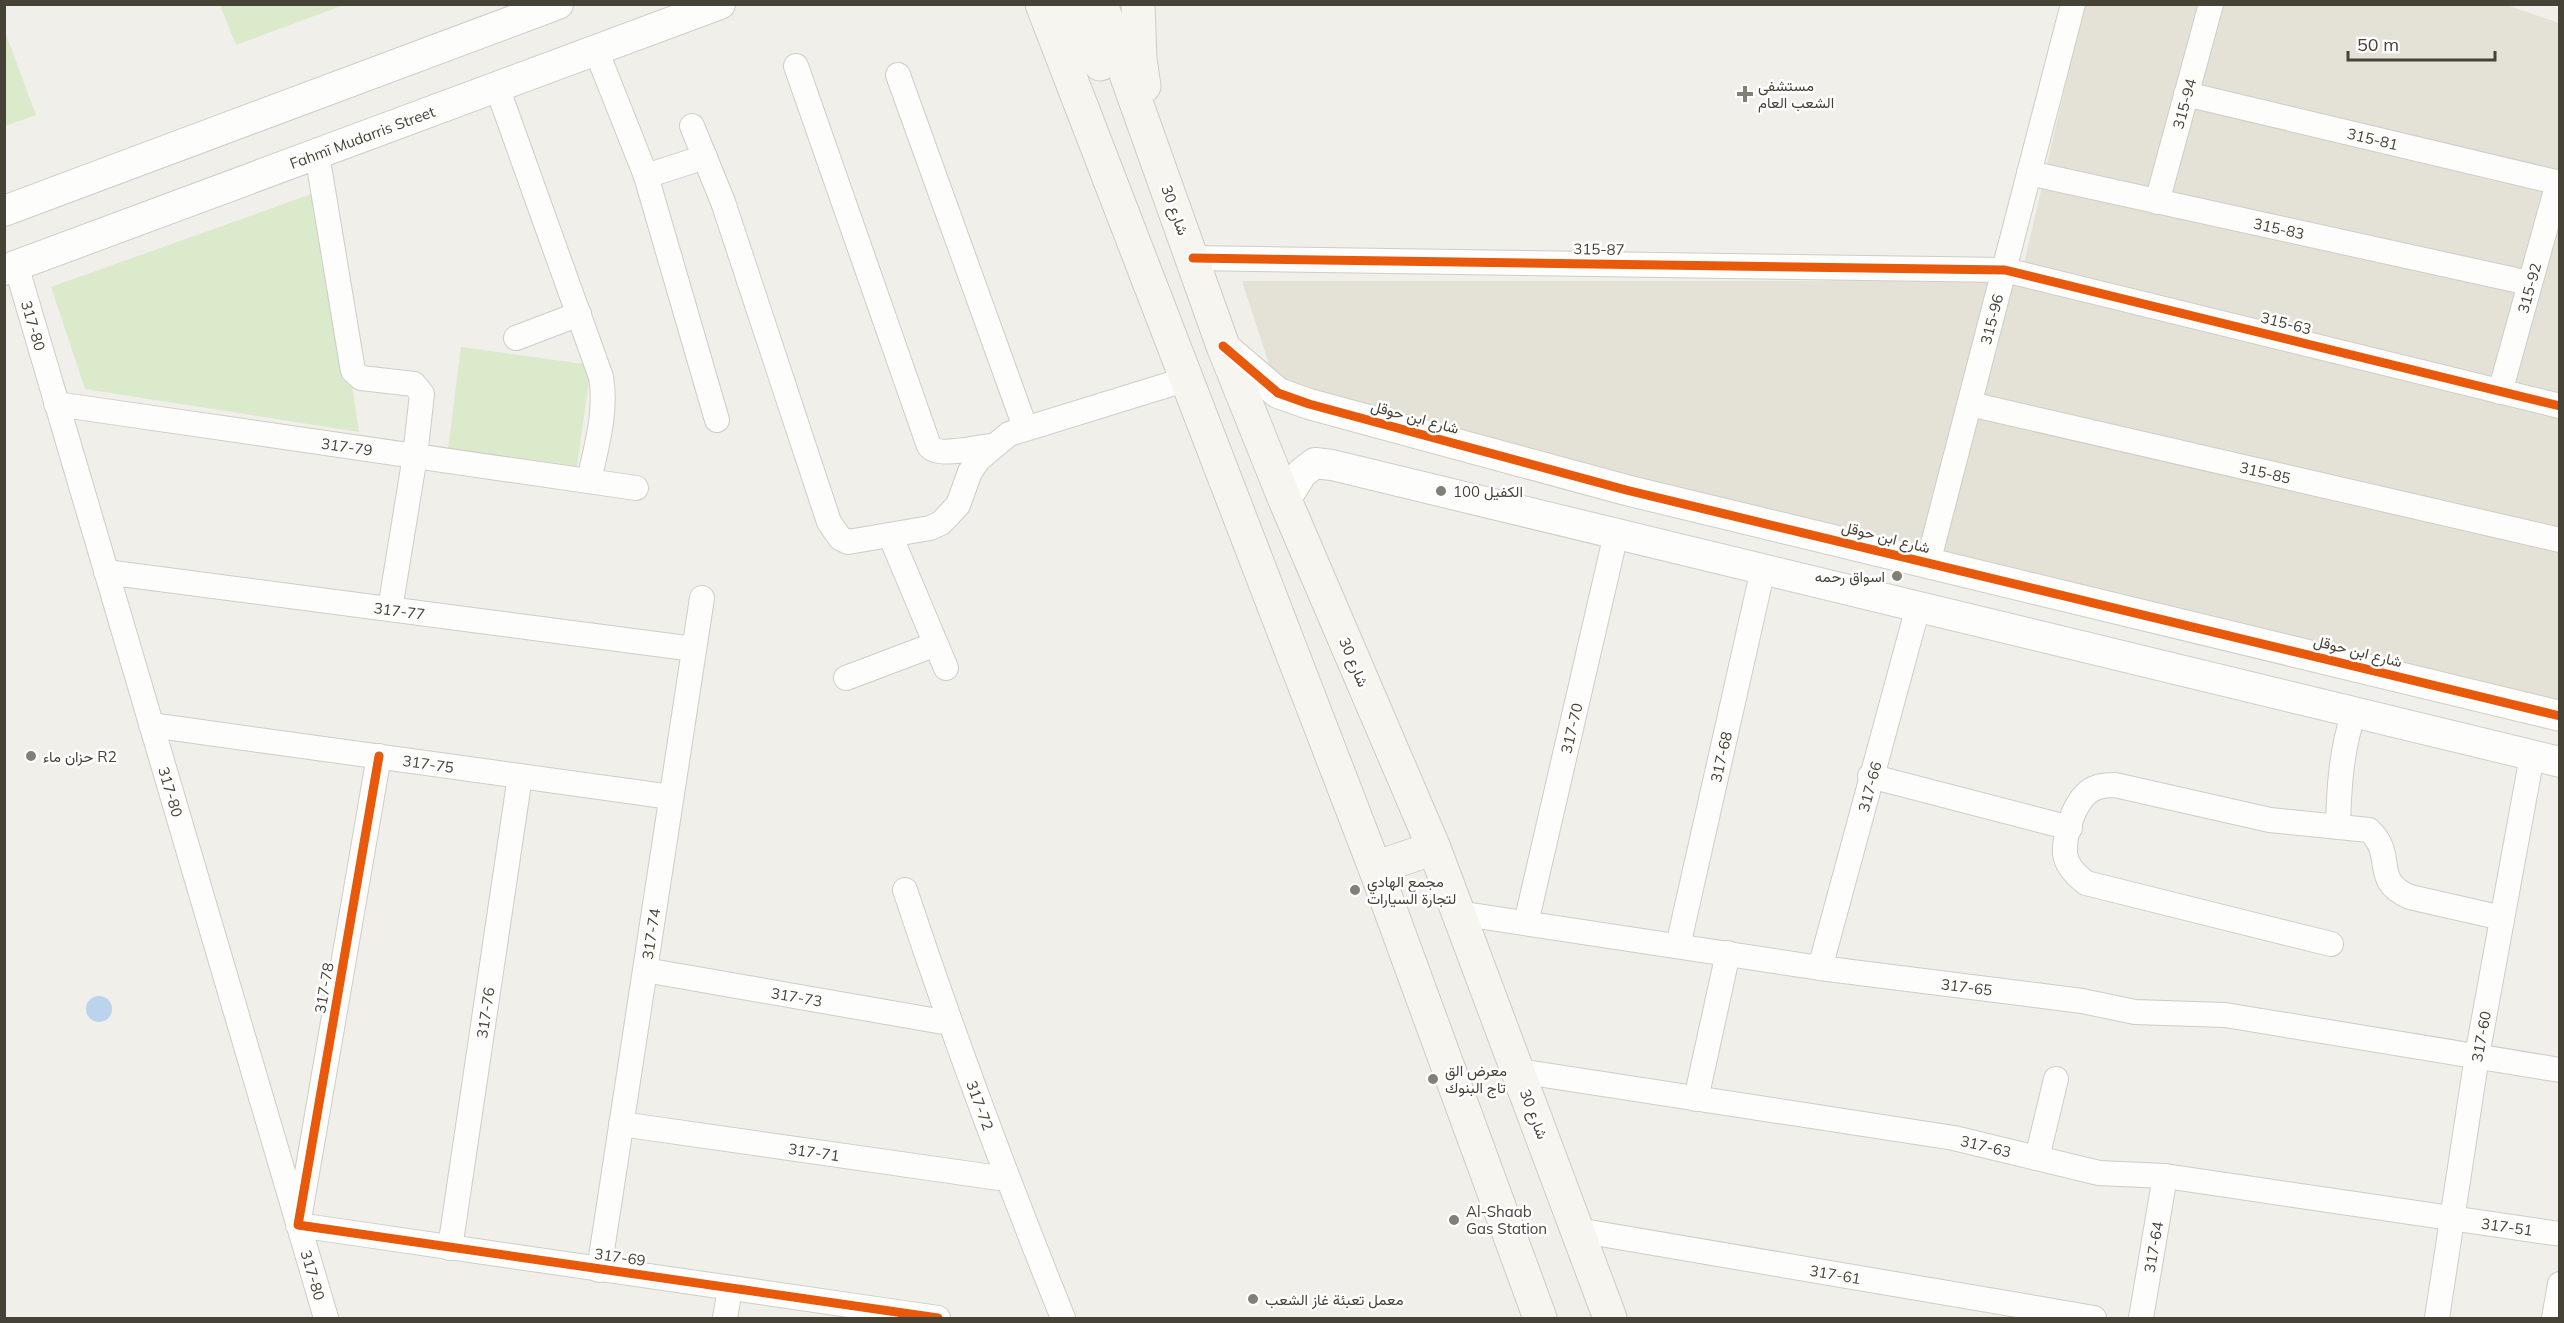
<svg xmlns="http://www.w3.org/2000/svg" width="2564" height="1323" font-family="Mulish,Vazirmatn,sans-serif">
	<style>
		.residential { fill: #e4e1d7 }
		.green { fill: #daeacb }
		.water { fill: #bcd3ed }
		.lines { fill: none; stroke-linecap: round; stroke-linejoin: round }
		.minor-casing { stroke: #cecdc7; stroke-width: 26 }
		.tertiary-casing { stroke: #cecdc7; stroke-width: 32 }
		.secondary-casing { stroke: #cfcdc1; stroke-width: 35 }
		.minor { stroke: #fdfdfc; stroke-width: 24 }
		.tertiary { stroke: #fdfdfc; stroke-width: 30 }
		.secondary { stroke: #f6f5ef; stroke-width: 33 }
		.cycleway-casing { stroke: #fff; stroke-width: 13 }
		.cycleway { stroke: #e8590c; stroke-width: 9 }
		.poi-dot { fill: #827f75; stroke: #fff; stroke-width: 2 }
		.labels { text-anchor: middle; dominant-baseline: central; stroke-width: 5; stroke-linejoin: round; paint-order: stroke }
		.poi-label { font-size: 15px; fill: #464236; stroke: #fff; text-anchor: start }
		.street-label { font-size: 15px; fill: #464236; stroke: #fff }
	</style>
	<rect width="100%" height="100%" fill="#f0efea"/>
	<path class="residential" d="M 2084,5 L 2506,5 L 2559,23 L 2559,705 L 1282,404 L 1242,281 L 2020,281 Z"/>
	<path class="green" d="M 220,5 L 344,5 L 236,45 Z
		M 4,29 L 36,115 L 5,126 L 4,126 Z
		M 323,190 L 359,432 L 85,389 L 51,287 Z
		M 461,347 L 591,365 L 577,467 L 448,449 Z"/>
	<path class="water" d="M86 1009a13 13 0 1 1 26 0a13 13 0 1 1-26 0Z"/>
	<g class="lines">
		<defs>
			<g id="minor">
				<path d="M 596,50 L 646,176 L 717,420"/>
				<path d="M 796,66 L 929,446 C 939,458 975,447 993,446"/>
				<path d="M 898,75 L 1025,427"/>
				<path d="M 497,87 L 601,377 C 607,413 596,447 589,481"/>
				<path id="s1" d="M 2186,94 L 2560,183"/>
				<path d="M 692,126 L 723,202 L 829,522 L 840,538 L 848,542 L 930,528 L 941,523 L 958,505 L 970,472 L 979,459 L 1009,434 L 1187,379"/>
				<path d="M 317,154 L 353,371 L 361,378 L 414,384 L 422,394 L 415,456 L 390,609"/>
				<path id="s2" d="M 2029,173 L 2529,283"/>
				<path d="M 646,176 L 705,157"/>
				<path id="s3" d="M 2157,202 L 2211,4"/>
				<path d="M 1193,258 L 2005,270 L 2560,406"/>
				<path id="s4" d="M 16,265 L 326,1318"/>
				<path d="M 516,338 L 579,314"/>
				<path id="s5" d="M 2500,392 L 2558,183"/>
				<path id="s6" d="M 56,404 L 636,488"/>
				<path id="s7" d="M 1970,404 L 2560,540"/>
				<path d="M 890,535 L 946,668"/>
				<path id="s8" d="M 1928,563 L 2073,4"/>
				<path id="s9" d="M 106,572 L 694,649"/>
				<path d="M 846,678 L 936,644"/>
				<path id="s10" d="M 151,725 L 671,797"/>
				<path d="M 379,756 L 298,1225 L 938,1318"/>
				<path d="M 1870,776 L 2070,828"/>
				<path d="M 2338,827 C 2339,787 2341,751 2354,712"/>
				<path id="s11" d="M 905,890 C 953,1035 1006,1177 1063,1318"/>
				<path id="s12" d="M 1458,913 L 1820,968 L 2082,1001 L 2135,1012 L 2225,1015 L 2560,1070"/>
				<path id="s13" d="M 1526,923 L 1616,534"/>
				<path d="M 2331,944 L 2086,883 C 2077,876 2066,866 2065,853 C 2064,836 2073,807 2085,795 C 2093,786 2104,785 2115,785 L 2270,820 L 2369,830 C 2397,856 2370,880 2410,897 L 2502,918"/>
				<path id="s14" d="M 1678,946 L 1763,569"/>
				<path id="s15" d="M 1820,968 L 1918,607"/>
				<path id="s16" d="M 645,970 L 949,1023"/>
				<path id="s17" d="M 1518,1071 L 1954,1138 L 2099,1173 L 2165,1176 L 2560,1234"/>
				<path d="M 1696,1099 L 1728,953"/>
				<path id="s18" d="M 621,1124 L 1006,1179"/>
				<path d="M 2037,1158 L 2056,1079"/>
				<path id="s19" d="M 1577,1230 L 2094,1318"/>
				<path id="s20" d="M 450,1248 L 520,776"/>
				<path id="s21" d="M 599,1270 L 702,598"/>
				<path d="M 725,1318 L 730,1289"/>
				<path id="s22" d="M 2141,1318 L 2165,1176"/>
				<path id="s23" d="M 2437,1318 L 2477,1056 L 2532,756"/>
				<path d="M 2554,1318 L 2560,1284"/>
			</g>
			<g id="tertiary">
				<path d="M 4,211 L 558,4"/>
				<path id="s24" d="M 4,270 L 720,4"/>
				<path d="M 1223,346 L 1278,393 L 1309,404 L 1626,490 L 2560,716"/>
				<path d="M 1285,500 L 1302,473 L 1315,463 L 1332,465 L 2560,762"/>
			</g>
			<path id="secondary" d="M 1042,4 L 1375,868 L 1540,1318
				M 1076,4 L 1100,64
				M 1101,4 L 1223,346 L 1285,500 L 1434,848 L 1610,1318
				M 1138,4 L 1140,59 L 1144,86
				M 1375,868 L 1434,848"/>
		</defs>
		<use href="#minor" class="minor-casing"/>
		<use href="#tertiary" class="tertiary-casing"/>
		<use href="#secondary" class="secondary-casing"/>
		<use href="#minor" class="minor"/>
		<use href="#tertiary" class="tertiary"/>
		<use href="#secondary" class="secondary"/>
		<defs>
			<path id="cycleway" d="M 1193,258 L 2005,270 L 2560,406
				M 1223,346 L 1278,393 L 1309,404 L 1626,490 L 2560,716
				M 379,756 L 298,1225 L 938,1318"/>
		</defs>
		<use href="#cycleway" class="cycleway-casing"/>
		<use href="#cycleway" class="cycleway"/>
	</g>
	<g class="poi-dot">
		<path d="M1742 85h6v6h6v6h-6v6h-6v-6h-6v-6h6z"/>
		<circle cx="1441" cy="491" r="6"/>
		<circle cx="1897" cy="576" r="6"/>
		<circle cx="31" cy="756" r="6"/>
		<circle cx="1355" cy="890" r="6"/>
		<circle cx="1433" cy="1079" r="6"/>
		<circle cx="1454" cy="1220" r="6"/>
		<circle cx="1253" cy="1299" r="6"/>
	</g>
	<g class="labels">
		<g class="poi-label">
			<text x="1758" y="85">مستشفى<tspan x="1758" dy="17">الشعب العام</tspan></text>
			<text x="1453" y="491">الكفيل 100</text>
			<text x="1885" y="576" text-anchor="end">اسواق رحمه</text>
			<text x="43" y="756">حزان ماء R2</text>
			<text x="1367" y="881">مجمع الهادي<tspan x="1367" dy="17">لتجارة السيارات</tspan></text>
			<text x="1445" y="1070">معرض الق<tspan x="1445" dy="17">تاج البنوك</tspan></text>
			<text x="1466" y="1211">Al-Shaab<tspan x="1466" dy="17">Gas Station</tspan></text>
			<text x="1265" y="1299">معمل تعبئة غاز الشعب</text>
		</g>
		<g class="street-label">
			<text stroke="none"><textPath href="#s3" startOffset="102">315-94</textPath></text>
			<text stroke="none"><textPath href="#s24" startOffset="382">Fahmī Mudarris Street</textPath></text>
			<text stroke="none"><textPath href="#s1" startOffset="192">315-81</textPath></text>
			<text transform="translate(1175 210) rotate(70)">شارع 30</text>
			<text stroke="none"><textPath href="#s2" startOffset="256">315-83</textPath></text>
			<text transform="translate(1599 249) rotate(1)">315-87</text>
			<text stroke="none"><textPath href="#s5" startOffset="108">315-92</textPath></text>
			<text stroke="none"><textPath href="#s8" startOffset="252">315-96</textPath></text>
			<text transform="translate(2286 323) rotate(14)">315-63</text>
			<text stroke="none"><textPath href="#s4" startOffset="63">317-80</textPath></text>
			<text transform="translate(1415 417) rotate(15)">شارع ابن حوقل</text>
			<text stroke="none"><textPath href="#s6" startOffset="294">317-79</textPath></text>
			<text stroke="none"><textPath href="#s7" startOffset="303">315-85</textPath></text>
			<text transform="translate(1886 537) rotate(14)">شارع ابن حوقل</text>
			<text stroke="none"><textPath href="#s9" startOffset="296">317-77</textPath></text>
			<text transform="translate(2358 651) rotate(14)">شارع ابن حوقل</text>
			<text transform="translate(1354 662) rotate(67)">شارع 30</text>
			<text stroke="none"><textPath href="#s13" startOffset="200">317-70</textPath></text>
			<text stroke="none"><textPath href="#s14" startOffset="194">317-68</textPath></text>
			<text stroke="none"><textPath href="#s10" startOffset="280">317-75</textPath></text>
			<text stroke="none"><textPath href="#s15" startOffset="188">317-66</textPath></text>
			<text stroke="none"><textPath href="#s4" startOffset="549">317-80</textPath></text>
			<text stroke="none"><textPath href="#s21" startOffset="340">317-74</textPath></text>
			<text stroke="none"><textPath href="#s12" startOffset="514">317-65</textPath></text>
			<text transform="translate(324 988) rotate(-80)">317-78</text>
			<text stroke="none"><textPath href="#s16" startOffset="154">317-73</textPath></text>
			<text stroke="none"><textPath href="#s20" startOffset="238">317-76</textPath></text>
			<text stroke="none"><textPath href="#s23" startOffset="285">317-60</textPath></text>
			<text stroke="none"><textPath href="#s11" startOffset="228">317-72</textPath></text>
			<text transform="translate(1534 1114) rotate(69)">شارع 30</text>
			<text stroke="none"><textPath href="#s17" startOffset="474">317-63</textPath></text>
			<text stroke="none"><textPath href="#s18" startOffset="195">317-71</textPath></text>
			<text stroke="none"><textPath href="#s17" startOffset="1002">317-51</textPath></text>
			<text stroke="none"><textPath href="#s22" startOffset="72">317-64</textPath></text>
			<text transform="translate(620 1257) rotate(8)">317-69</text>
			<text stroke="none"><textPath href="#s19" startOffset="262">317-61</textPath></text>
			<text stroke="none"><textPath href="#s4" startOffset="1053">317-80</textPath></text>
		</g>
	</g>
	<rect width="2564" height="1323" fill="none" stroke="#464236" stroke-width="12"/>
	<path d="M2348 51v9h147v-9" fill="none" stroke="#464236" stroke-width="3"/>
	<text x="2357" y="51" font-size="18" fill="#464236" stroke="#ffffff" stroke-width="4.5" paint-order="stroke">50 m</text>
</svg>
